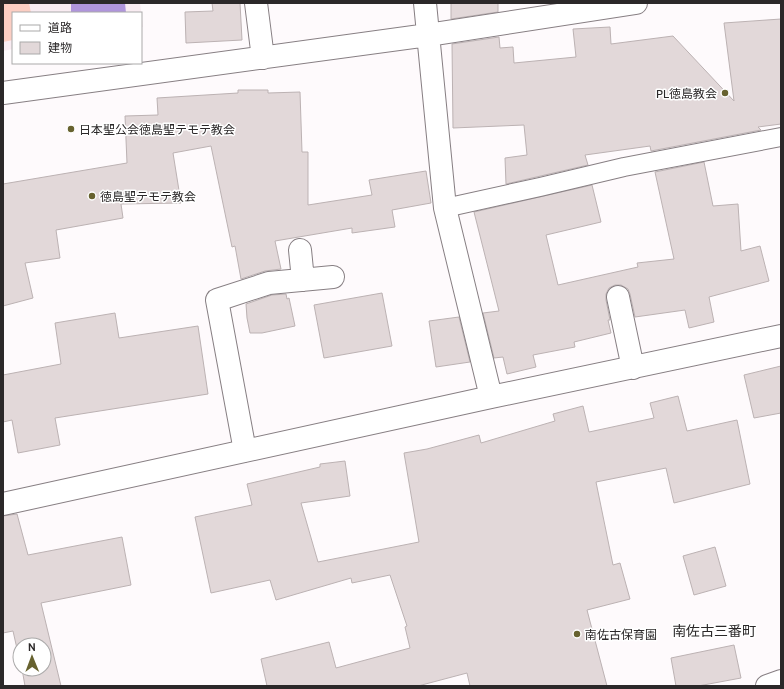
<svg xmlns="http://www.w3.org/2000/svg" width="784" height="689" font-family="Cabin,'Noto Sans JP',sans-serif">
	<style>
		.built { fill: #f9ecf2 }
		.green { fill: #fccec3 }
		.water { fill: #b095dc }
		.building { fill: #e2d8d9; stroke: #bcb2b3 }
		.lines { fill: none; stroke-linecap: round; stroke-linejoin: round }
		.lane-casing { stroke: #877f83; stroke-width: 20 }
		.street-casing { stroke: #877f83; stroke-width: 24 }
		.lane { stroke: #fff; stroke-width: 18 }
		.street { stroke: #fff; stroke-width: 22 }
		.poi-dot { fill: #67622f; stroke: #fff; stroke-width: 1.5 }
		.labels { text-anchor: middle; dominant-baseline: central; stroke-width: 3; stroke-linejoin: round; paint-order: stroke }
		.poi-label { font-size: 12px; fill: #2b2829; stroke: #fff; text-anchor: start }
		.quarter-label { font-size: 14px; fill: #2b2829; stroke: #fff }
	</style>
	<rect width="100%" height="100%" fill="#fefafc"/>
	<path class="built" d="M 3,3 L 140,3 L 143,27 L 141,27 L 141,13 L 13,13 L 13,49 L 3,51 Z"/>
	<path class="green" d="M 3,3 L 29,3 L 31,13 L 13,13 L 13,40 L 3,42 Z"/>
	<path class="water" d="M 71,3 L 125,3 L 126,13 L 71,13 Z"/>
	<path class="building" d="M 212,3 L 240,3 L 242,40 L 186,43 L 185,12 L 213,11 Z
		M 451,3 L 498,3 L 498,12 L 451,19 Z
		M 781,19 L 781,124 L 758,127 L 761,130 L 651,151 L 650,146 L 585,155 L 588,165 L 506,184 L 505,158 L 527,155 L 524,125 L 453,128 L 452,44 L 499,37 L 500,48 L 513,47 L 514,63 L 576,57 L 573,29 L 610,27 L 611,44 L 673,36 L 734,101 L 724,23 Z
		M 238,90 L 268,90 L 268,93 L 300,92 L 302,152 L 308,152 L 308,205 L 372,195 L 369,180 L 426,171 L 431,203 L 392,210 L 395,227 L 352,233 L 352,228 L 275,241 L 281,269 L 265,271 L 241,279 L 235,246 L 232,247 L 211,146 L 173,153 L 181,203 L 121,204 L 123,218 L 56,230 L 60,258 L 25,263 L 33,298 L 3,306 L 3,184 L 127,163 L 125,116 L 158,115 L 157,98 L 238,93 Z
		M 704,162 L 713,206 L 738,204 L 741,251 L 760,246 L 769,281 L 709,297 L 714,322 L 689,328 L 685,310 L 635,317 L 630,294 L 628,289 L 621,285 L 615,285 L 609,288 L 606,294 L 606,300 L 610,320 L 608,320 L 611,333 L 574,342 L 575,347 L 533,355 L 536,367 L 507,374 L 503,357 L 494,358 L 483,313 L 499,311 L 474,212 L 592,185 L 601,222 L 546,235 L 558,285 L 638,267 L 637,263 L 674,259 L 655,172 Z
		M 382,293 L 392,346 L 324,358 L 314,305 Z
		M 286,294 L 287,299 L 289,298 L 295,326 L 262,333 L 250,333 L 247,318 L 246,304 L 272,295 Z
		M 115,313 L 119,338 L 198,326 L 208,394 L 55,418 L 60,445 L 18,453 L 12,420 L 3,422 L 3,375 L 61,364 L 55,323 Z
		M 459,317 L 470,362 L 436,367 L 429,321 Z
		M 781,366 L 781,413 L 754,418 L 744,375 Z
		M 678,396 L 687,431 L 737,420 L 750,484 L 674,503 L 666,468 L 596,482 L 613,565 L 620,563 L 630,599 L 587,610 L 607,686 L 470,686 L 467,673 L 418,686 L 267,686 L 261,659 L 329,642 L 336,668 L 410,648 L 405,627 L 407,626 L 390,575 L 352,583 L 351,578 L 276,600 L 270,580 L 211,593 L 195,517 L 252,505 L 247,484 L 320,467 L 320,464 L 345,461 L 350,496 L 301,503 L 318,562 L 419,542 L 404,453 L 427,449 L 479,435 L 481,443 L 555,421 L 553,414 L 583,406 L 589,432 L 654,418 L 650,403 Z
		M 17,514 L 28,555 L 122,537 L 131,585 L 41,603 L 61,686 L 25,686 L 22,669 L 44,669 L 44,645 L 20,645 L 20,662 L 13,631 L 3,633 L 3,516 Z
		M 715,547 L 726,586 L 694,595 L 683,556 Z
		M 734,645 L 741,678 L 698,686 L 676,686 L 671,658 Z"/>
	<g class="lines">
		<defs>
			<path id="lane" d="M 445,208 L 540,187 L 624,167 L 781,137"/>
			<path id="street" d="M 256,3 L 263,58
				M 425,3 L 445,208 L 491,397
				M 3,93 L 428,35 L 636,3
				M 300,250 L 303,280
				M 618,297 L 633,368
				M 245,451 L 217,300 L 269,283 L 333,277
				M 3,504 L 491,397 L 781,336
				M 767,686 L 781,681"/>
		</defs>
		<use href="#lane" class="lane-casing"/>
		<use href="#street" class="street-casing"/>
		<use href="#lane" class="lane"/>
		<use href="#street" class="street"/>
	</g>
	<g class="poi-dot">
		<circle cx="725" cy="93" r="4"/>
		<circle cx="71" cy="129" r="4"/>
		<circle cx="92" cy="196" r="4"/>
		<circle cx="577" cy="634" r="4"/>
	</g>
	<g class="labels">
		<g class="poi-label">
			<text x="717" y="93" text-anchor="end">PL徳島教会</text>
			<text x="79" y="129">日本聖公会徳島聖テモテ教会</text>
			<text x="100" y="196">徳島聖テモテ教会</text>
			<text x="585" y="634">南佐古保育園</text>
		</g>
		<g class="quarter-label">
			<text x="714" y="631">南佐古三番町</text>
		</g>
	</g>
	<rect width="784" height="689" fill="none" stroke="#2b2829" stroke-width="8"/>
	<rect x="12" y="12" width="130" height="52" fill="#ffffff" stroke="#aaa9a9"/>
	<rect x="20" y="25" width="20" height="6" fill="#ffffff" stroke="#aaa9a9"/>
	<text x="48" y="32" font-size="12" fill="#2b2829">道路</text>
	<rect x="20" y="42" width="20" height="12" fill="#e2d8d9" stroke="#aaa9a9"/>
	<text x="48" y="52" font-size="12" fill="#2b2829">建物</text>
	<g transform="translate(32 657) rotate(359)"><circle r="19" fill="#ffffff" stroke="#aaa9a9"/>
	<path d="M0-3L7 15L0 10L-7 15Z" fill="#67622f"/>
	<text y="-6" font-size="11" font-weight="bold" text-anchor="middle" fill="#2b2829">N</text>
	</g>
</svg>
